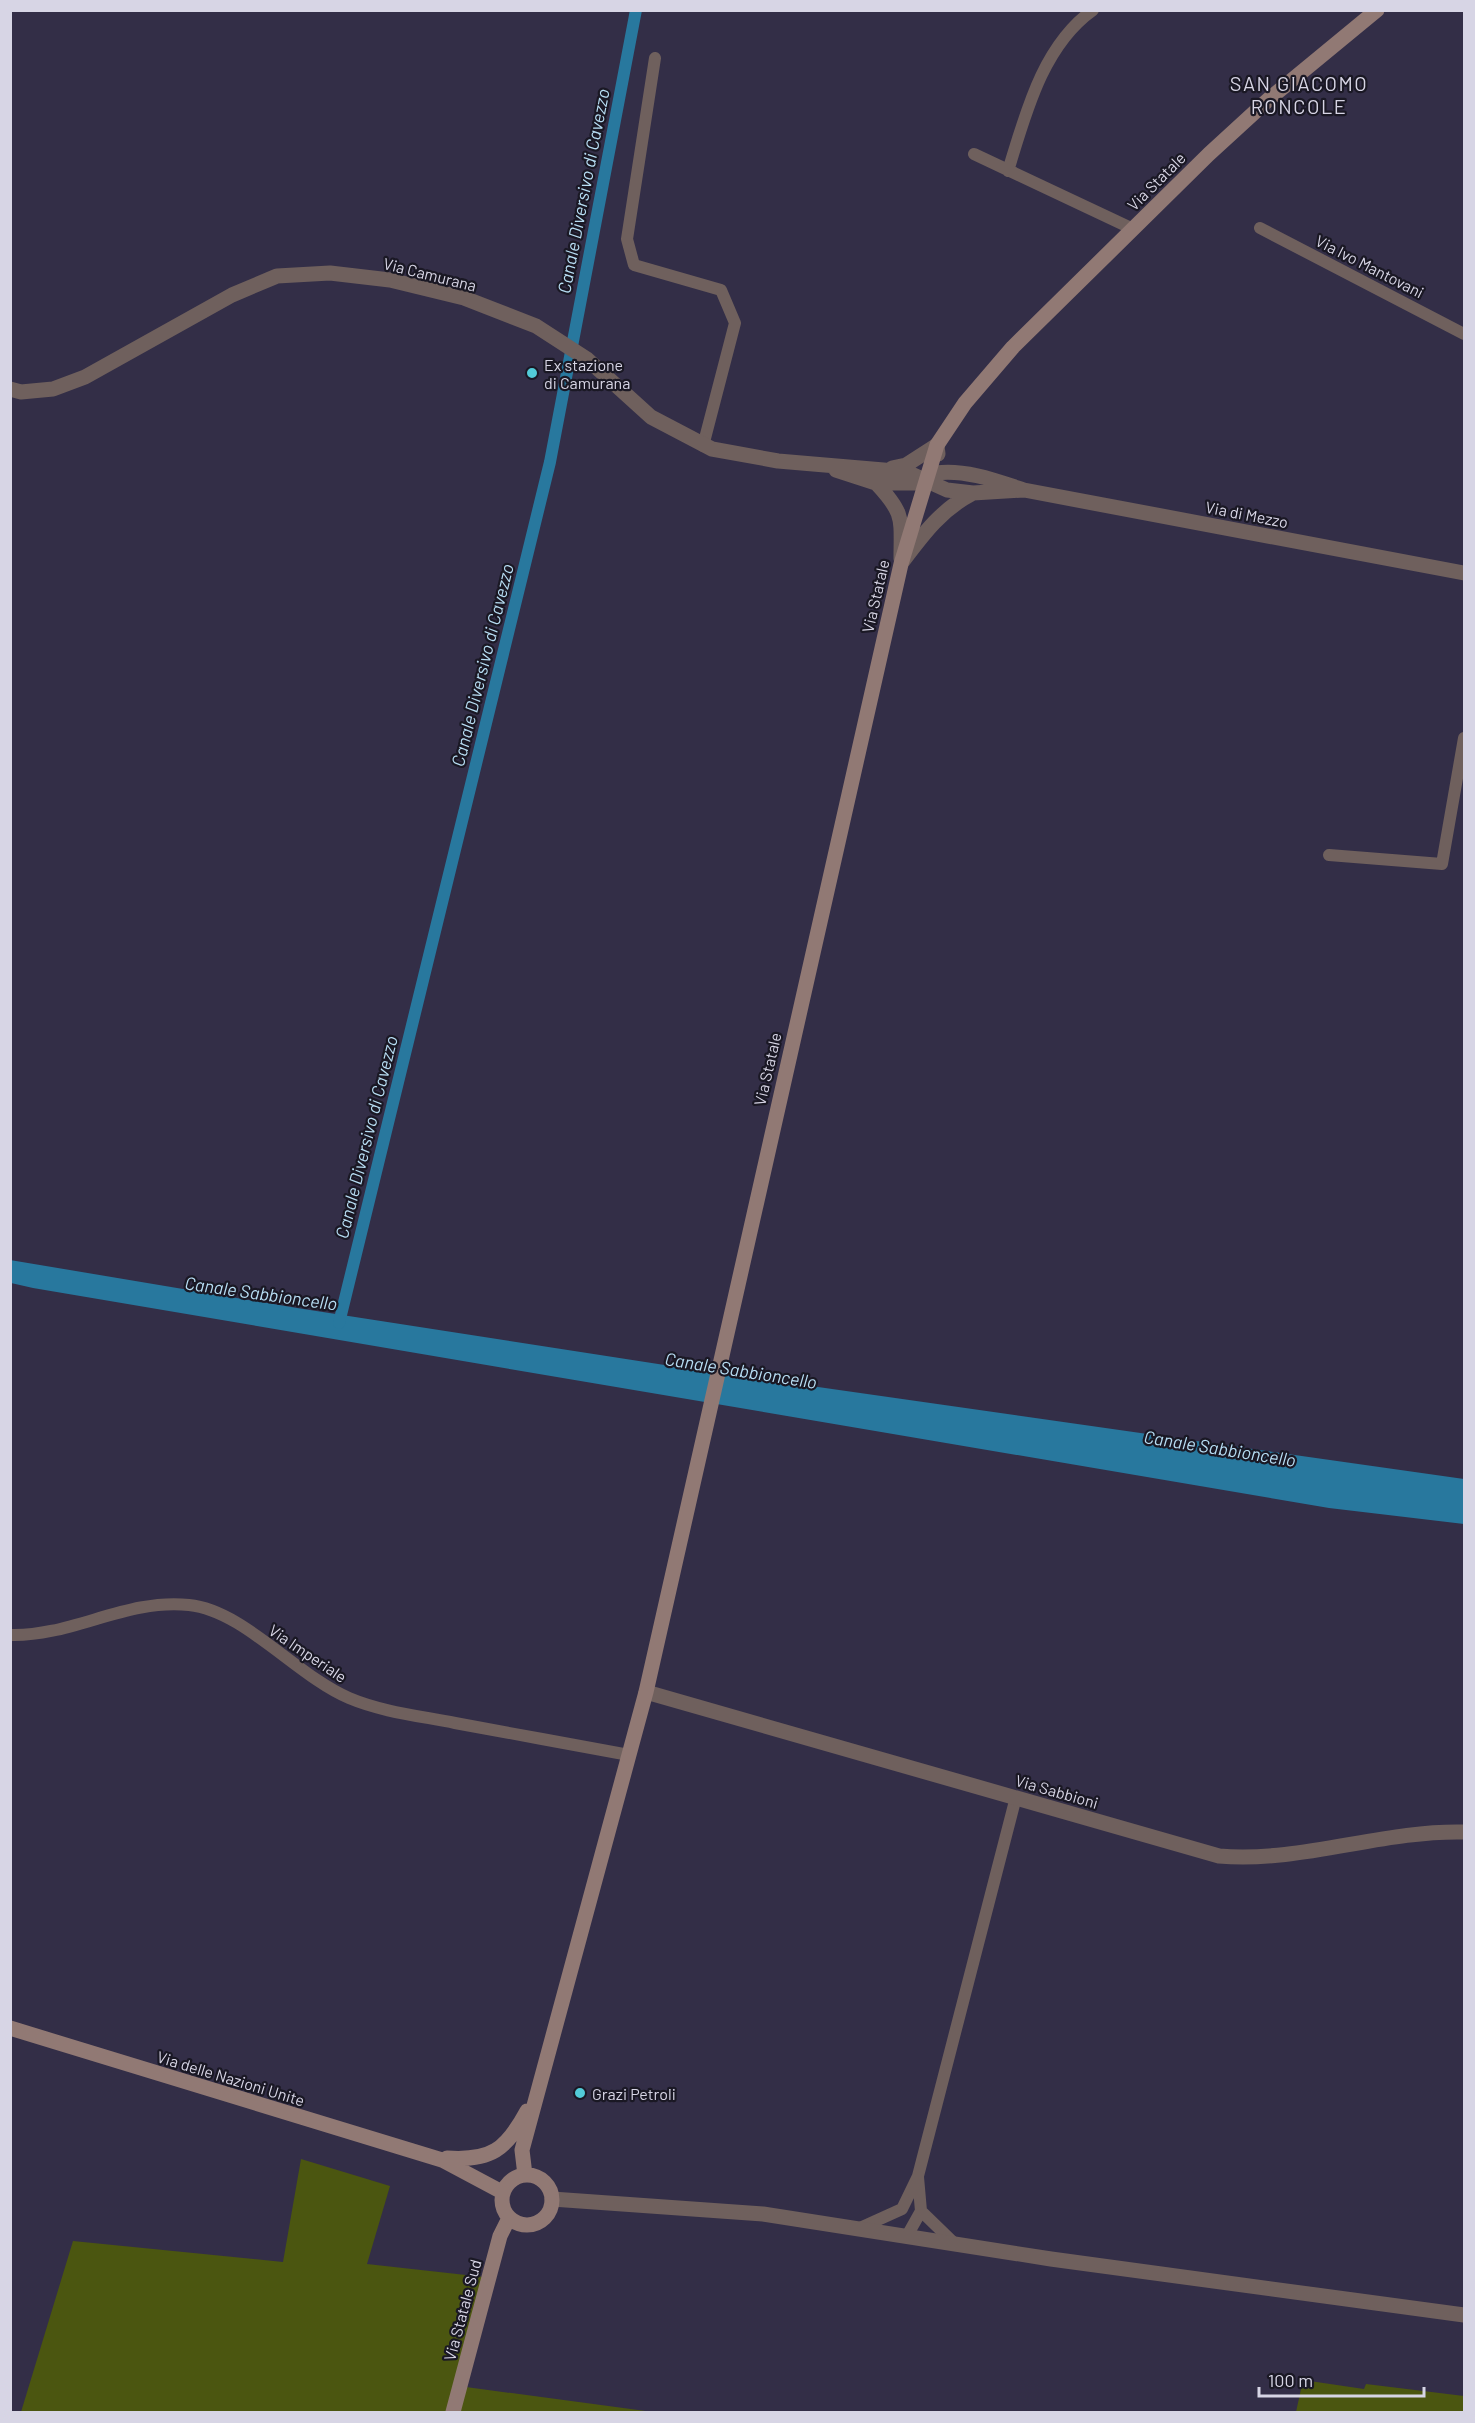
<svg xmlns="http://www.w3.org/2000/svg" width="1475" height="2423" font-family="Barlow,sans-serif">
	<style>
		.green { fill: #4b5610 }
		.water { fill: #28789e }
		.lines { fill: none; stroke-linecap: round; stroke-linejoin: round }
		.canal { stroke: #28789e; stroke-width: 12 }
		.minor { stroke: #6f605d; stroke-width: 12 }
		.tertiary { stroke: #6f605d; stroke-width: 15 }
		.secondary { stroke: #917974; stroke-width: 15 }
		.poi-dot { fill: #52cbd8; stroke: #1a1824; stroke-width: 2 }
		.labels { text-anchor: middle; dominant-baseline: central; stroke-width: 4.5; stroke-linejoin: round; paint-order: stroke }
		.street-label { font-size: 16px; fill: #d7d5e5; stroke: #1a1824 }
		.poi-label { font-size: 16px; fill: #d7d5e5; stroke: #1a1824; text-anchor: start }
		.water-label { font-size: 18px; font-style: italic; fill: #b7ddf3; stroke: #1a1824 }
		.quarter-label { font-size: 20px; letter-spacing: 1.5px; fill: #d7d5e5; stroke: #1a1824 }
	</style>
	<rect width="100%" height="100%" fill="#332e47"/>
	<path class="green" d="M 301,2159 L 390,2186 L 367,2264 L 493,2278 L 466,2387 L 653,2412 L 21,2412 L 73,2241 L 283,2262 Z
		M 1303,2380 L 1364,2389 L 1366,2384 L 1464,2396 L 1464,2412 L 1296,2412 Z"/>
	<path class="water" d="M 10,1260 L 297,1308 L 684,1368 L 1464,1479 L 1464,1524 L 1329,1508 L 33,1288 L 11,1283 Z"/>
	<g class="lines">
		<path class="canal" d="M 339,1323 L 550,462 L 636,10"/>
		<path class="minor" d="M 655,58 L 627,239 L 634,265 L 721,290 L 735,323 L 703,446
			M 974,154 L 1133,229
			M 1008,171 C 1025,116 1042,46 1093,10
			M 1260,228 L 1464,334
			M 1329,855 L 1442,864 L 1464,738
			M 10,1635 C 71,1637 127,1598 189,1605 C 243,1610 297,1676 349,1698 C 382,1712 420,1716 455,1723 C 513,1734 571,1744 629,1755
			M 921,2211 L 955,2244
			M 860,2228 L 902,2209 L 918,2176 L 1016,1797
			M 907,2236 L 921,2211 L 918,2177"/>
		<path class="tertiary" d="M 10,389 L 21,392 L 53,389 L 85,377 L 232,295 L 277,276 L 330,273 L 390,280 L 464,298 L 536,326 L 587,359 L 651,417 L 712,449 L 778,461 L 907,472 L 947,490 L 973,493 L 1024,490
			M 892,468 L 906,465 L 937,445 L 938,454
			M 836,470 L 876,483 L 924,483
			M 876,483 C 905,514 901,518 901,559
			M 927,483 L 936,473 C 965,469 997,481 1024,490 L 1464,573
			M 903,561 C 924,533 942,509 973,493
			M 646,1692 L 1219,1856 C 1302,1863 1382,1830 1464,1832
			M 552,2199 L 763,2214 L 1051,2259 L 1464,2315"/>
		<path class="secondary" d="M 10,2028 L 442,2160 L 502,2192
			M 447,2158 C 491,2161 506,2150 527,2111
			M502 2200a25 25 0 1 1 50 0a25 25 0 1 1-50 0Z
			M 525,2175 L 522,2150 L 646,1692 L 901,564 L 937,445 L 965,403 L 1013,347 L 1209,154 L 1269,99 L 1377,10
			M 453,2412 L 500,2236 L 509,2218"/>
	</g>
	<g class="poi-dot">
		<circle cx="532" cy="373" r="6"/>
		<circle cx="580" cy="2093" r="6"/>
	</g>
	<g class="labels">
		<g class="street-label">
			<text transform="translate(1156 181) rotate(-45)">Via Statale</text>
			<text transform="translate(1370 266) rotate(27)">Via Ivo Mantovani</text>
			<text transform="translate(430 274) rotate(14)">Via Camurana</text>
			<text transform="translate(1247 514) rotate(11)">Via di Mezzo</text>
			<text transform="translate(875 596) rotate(-77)">Via Statale</text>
			<text transform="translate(767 1069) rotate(-77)">Via Statale</text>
			<text transform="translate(308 1653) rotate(34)">Via Imperiale</text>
			<text transform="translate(1057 1791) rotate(16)">Via Sabbioni</text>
			<text transform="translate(231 2078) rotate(17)">Via delle Nazioni Unite</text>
			<text transform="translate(462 2310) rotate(-75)">Via Statale Sud</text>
		</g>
		<g class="poi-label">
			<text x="544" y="364">Ex stazione<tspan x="544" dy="18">di Camurana</tspan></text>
			<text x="592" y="2093">Grazi Petroli</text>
		</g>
		<g class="water-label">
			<text transform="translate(583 191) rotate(-79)">Canale Diversivo di Cavezzo</text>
			<text transform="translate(482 665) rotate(-76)">Canale Diversivo di Cavezzo</text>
			<text transform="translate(366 1137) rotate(-76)">Canale Diversivo di Cavezzo</text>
			<text transform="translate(261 1293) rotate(8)">Canale Sabbioncello</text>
			<text transform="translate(741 1370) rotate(9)">Canale Sabbioncello</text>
			<text transform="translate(1220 1448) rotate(9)">Canale Sabbioncello</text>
		</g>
		<g class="quarter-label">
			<text x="1299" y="83">SAN GIACOMO<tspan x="1299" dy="23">RONCOLE</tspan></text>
		</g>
	</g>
	<rect width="1475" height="2423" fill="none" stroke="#d7d5e5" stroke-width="24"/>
	<path d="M1259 2387v9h165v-9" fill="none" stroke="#d7d5e5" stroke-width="3"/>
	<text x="1268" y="2387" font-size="18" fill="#d7d5e5" stroke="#1a1824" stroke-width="4.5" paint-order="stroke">100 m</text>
</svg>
